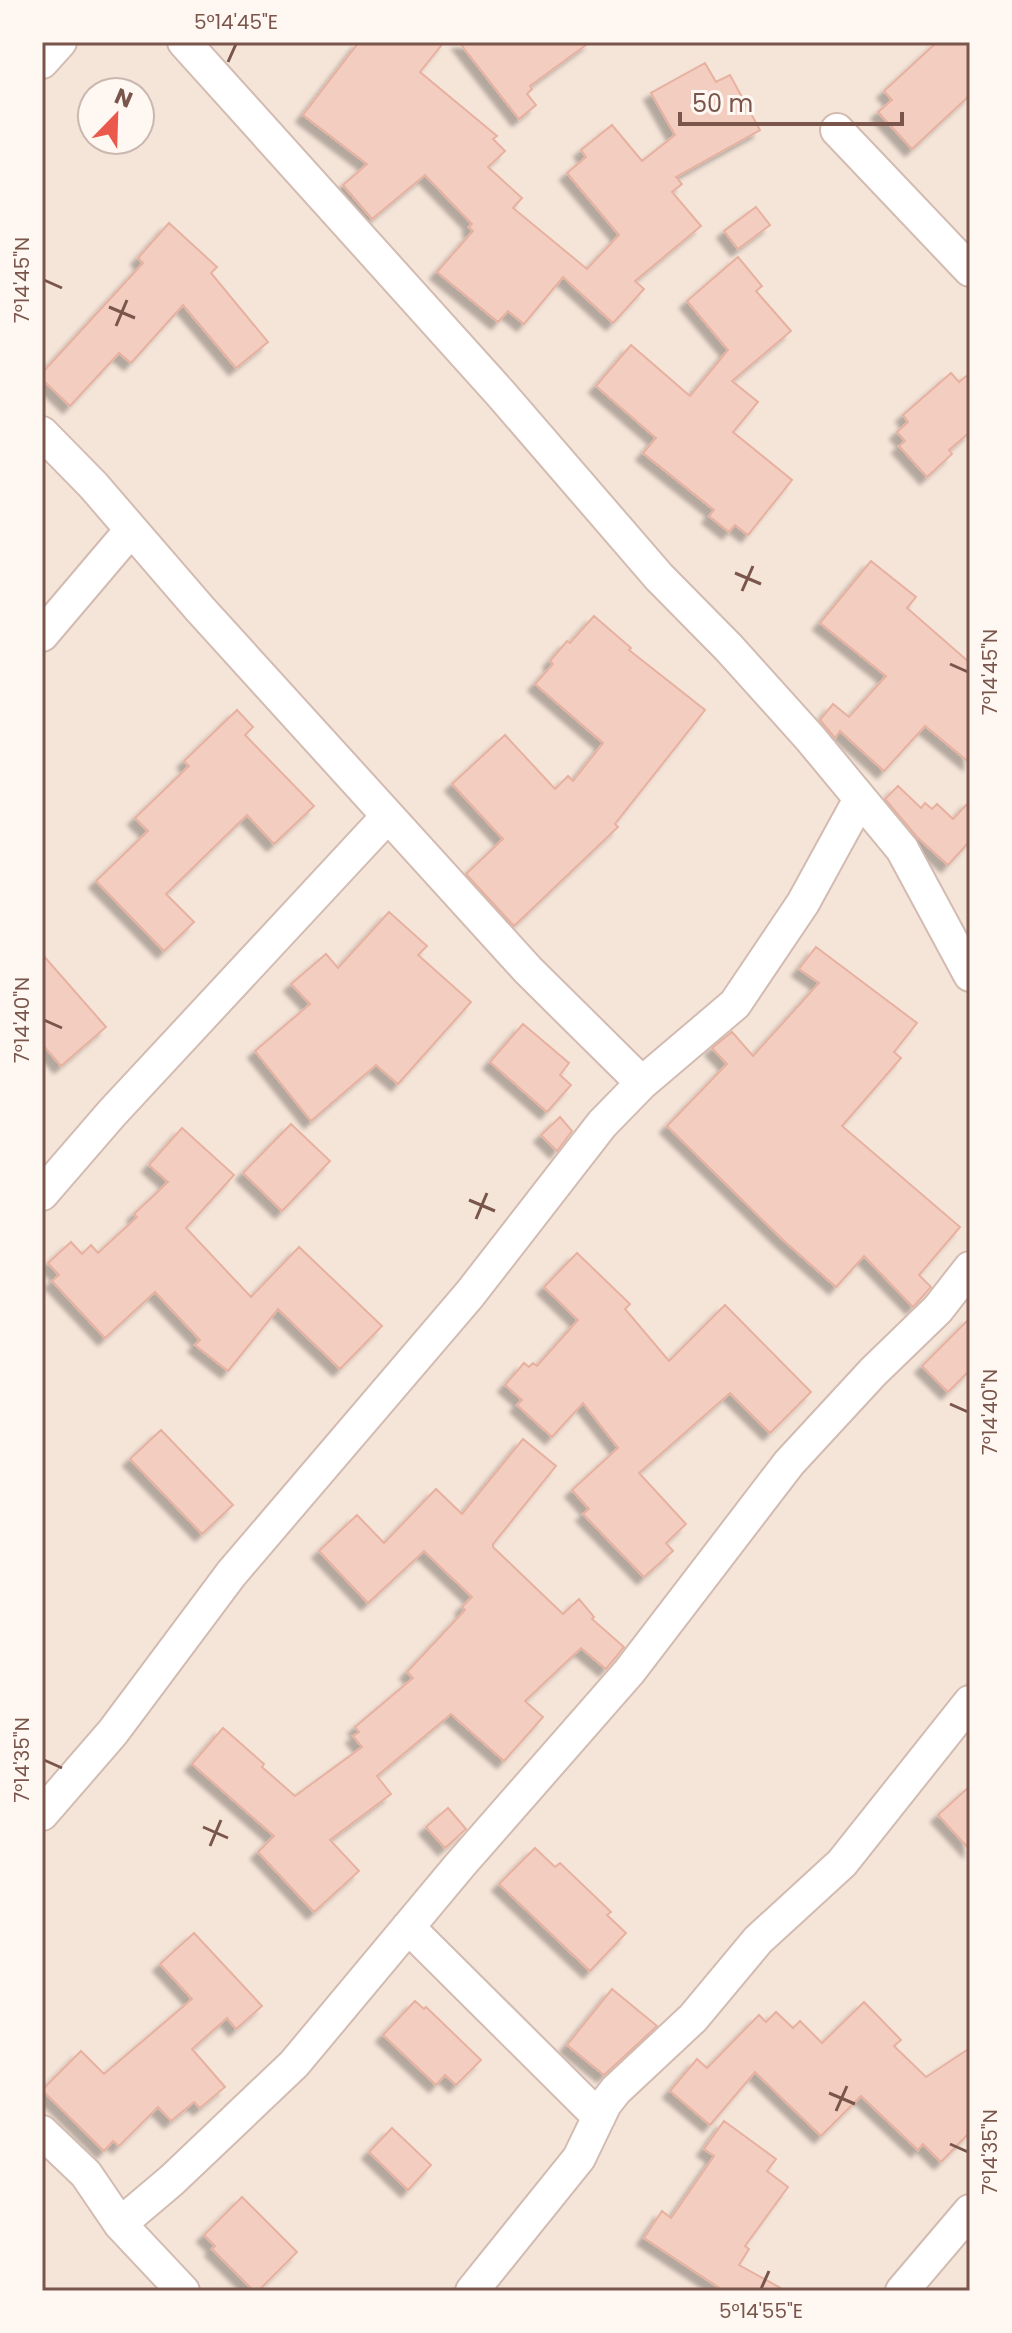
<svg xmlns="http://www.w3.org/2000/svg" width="1012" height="2333" font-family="Poppins,sans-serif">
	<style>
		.residential { fill: #f5e4d8; fill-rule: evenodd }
		.building { fill: #f4cdc1; stroke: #e7b1a0; stroke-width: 2; filter: url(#shadow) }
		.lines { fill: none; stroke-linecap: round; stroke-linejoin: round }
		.minor-casing { stroke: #d3bbb1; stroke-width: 36 }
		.minor { stroke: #fff; stroke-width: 32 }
		.ticks { fill: none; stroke: #7a554b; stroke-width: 3 }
		.neatline { fill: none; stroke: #7a554b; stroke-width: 3 }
		.ticks-label { font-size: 20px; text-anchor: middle; fill: #7a554b }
	</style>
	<defs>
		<filter id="shadow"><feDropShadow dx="-7" dy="7" stdDeviation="2" flood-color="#0004"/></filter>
	</defs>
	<rect width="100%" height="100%" fill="#fdf3ea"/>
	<path class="residential" d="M 42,42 L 970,42 L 970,2291 L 42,2291 ZM 92,92 L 140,92 L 140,140 L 92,140 Z"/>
	<path class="building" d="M 359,42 L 444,42 L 420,72 L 497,136 L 493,139 L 505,151 L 488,167 L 522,198 L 513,208 L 587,269 L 619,235 L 567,173 L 586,157 L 581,150 L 612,125 L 642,161 L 675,135 L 651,93 L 705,63 L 716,82 L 730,75 L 760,130 L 676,177 L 682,184 L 672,192 L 701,226 L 635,281 L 644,289 L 613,323 L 563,277 L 524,324 L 508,311 L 498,322 L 437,272 L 473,231 L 469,227 L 472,224 L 425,175 L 372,219 L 343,185 L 367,164 L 303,115 Z
		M 459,42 L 590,42 L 530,86 L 532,89 L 527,94 L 536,105 L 519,119 Z
		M 937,42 L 970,42 L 970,95 L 912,149 L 878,112 L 892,100 L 884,91 Z
		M 756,207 L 770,225 L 738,249 L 724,231 Z
		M 169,223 L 217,267 L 211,273 L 268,342 L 236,368 L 183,305 L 131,363 L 119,353 L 70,406 L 42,379 L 42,373 L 143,263 L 138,258 Z
		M 738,257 L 762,286 L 756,291 L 791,331 L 732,381 L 758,402 L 733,432 L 792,480 L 748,535 L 735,525 L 729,532 L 709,516 L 714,510 L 643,453 L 656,438 L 596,386 L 631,345 L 690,396 L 728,350 L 687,301 Z
		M 951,373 L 959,382 L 970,373 L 970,432 L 949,450 L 952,454 L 927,477 L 899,446 L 905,441 L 897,432 L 908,422 L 903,415 Z
		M 871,561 L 916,597 L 907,608 L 970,663 L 970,763 L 925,726 L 884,771 L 840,731 L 835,738 L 820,720 L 833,704 L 849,717 L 886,676 L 820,623 Z
		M 594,616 L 631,648 L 629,650 L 705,710 L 615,824 L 618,827 L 514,926 L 466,874 L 503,839 L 452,784 L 505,735 L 555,789 L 568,776 L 573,781 L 603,743 L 535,684 L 553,664 L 550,661 L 567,641 L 570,643 Z
		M 237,710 L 253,727 L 245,735 L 314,806 L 274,844 L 247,815 L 166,894 L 194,922 L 164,951 L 96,881 L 148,831 L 135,818 L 189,766 L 184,761 Z
		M 898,786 L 921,808 L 925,803 L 932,809 L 937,804 L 953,819 L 970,801 L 970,841 L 948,865 L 917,837 L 885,799 Z
		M 389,912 L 427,946 L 418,955 L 471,1002 L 398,1084 L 376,1065 L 311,1121 L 255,1051 L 310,1004 L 291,984 L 326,954 L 338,968 Z
		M 816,947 L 917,1023 L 894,1052 L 901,1058 L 842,1126 L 960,1227 L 919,1275 L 931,1287 L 913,1307 L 864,1256 L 836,1287 L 782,1239 L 667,1126 L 727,1064 L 712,1048 L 732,1032 L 753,1056 L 819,983 L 799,969 Z
		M 42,954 L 106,1027 L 61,1066 L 42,1044 Z
		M 523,1024 L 569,1063 L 560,1075 L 571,1085 L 547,1112 L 490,1062 Z
		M 560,1117 L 572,1131 L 557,1151 L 541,1135 Z
		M 291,1124 L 330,1161 L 282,1211 L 243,1173 Z
		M 182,1128 L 234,1175 L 186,1228 L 251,1297 L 299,1247 L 382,1326 L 340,1369 L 278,1309 L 228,1371 L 195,1345 L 200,1340 L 155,1292 L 105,1338 L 52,1281 L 59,1275 L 48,1263 L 71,1242 L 82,1254 L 91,1245 L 98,1253 L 137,1217 L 134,1214 L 168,1182 L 149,1165 Z
		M 577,1253 L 630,1304 L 625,1309 L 669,1361 L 725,1305 L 811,1392 L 770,1433 L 730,1393 L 639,1473 L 686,1524 L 666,1543 L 673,1551 L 644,1577 L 583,1514 L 589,1509 L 572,1490 L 618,1448 L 583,1403 L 552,1437 L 517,1405 L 522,1400 L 505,1385 L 524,1363 L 529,1367 L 533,1363 L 537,1366 L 578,1320 L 544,1287 Z
		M 970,1318 L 970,1370 L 948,1392 L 922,1366 Z
		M 161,1430 L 233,1505 L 202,1534 L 130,1459 Z
		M 523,1439 L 556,1466 L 493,1544 L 493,1547 L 563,1614 L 579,1599 L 594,1617 L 592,1619 L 624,1647 L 606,1669 L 581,1648 L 525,1701 L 543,1717 L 504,1761 L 451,1714 L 377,1776 L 391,1794 L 330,1840 L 359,1871 L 314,1912 L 258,1852 L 274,1836 L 192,1764 L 223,1728 L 264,1764 L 262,1767 L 295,1796 L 362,1747 L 353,1736 L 359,1732 L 355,1727 L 413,1678 L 407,1672 L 465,1610 L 462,1607 L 472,1597 L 424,1551 L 368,1603 L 319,1551 L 357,1515 L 384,1543 L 436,1489 L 462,1514 Z
		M 970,1786 L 970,1850 L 938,1815 Z
		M 448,1808 L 466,1829 L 445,1848 L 426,1827 Z
		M 535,1848 L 555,1867 L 560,1863 L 611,1912 L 607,1915 L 626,1933 L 590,1971 L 499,1884 Z
		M 194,1933 L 262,2006 L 236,2029 L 227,2018 L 192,2049 L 225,2087 L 200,2108 L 194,2102 L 171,2121 L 158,2107 L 119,2146 L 113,2141 L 104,2151 L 42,2090 L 81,2051 L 104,2074 L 192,1999 L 160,1964 Z
		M 612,1989 L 657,2026 L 604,2075 L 567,2045 Z
		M 415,2001 L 424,2009 L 426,2007 L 481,2060 L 456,2085 L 445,2075 L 436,2085 L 383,2035 Z
		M 864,2002 L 901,2040 L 894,2046 L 926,2077 L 970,2048 L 970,2132 L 941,2162 L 923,2144 L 918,2150 L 861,2096 L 821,2136 L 755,2072 L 710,2125 L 670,2091 L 697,2059 L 707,2068 L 759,2015 L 766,2022 L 776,2012 L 793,2028 L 800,2021 L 822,2043 Z
		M 724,2121 L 776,2159 L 767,2171 L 788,2187 L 745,2246 L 749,2249 L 739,2265 L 786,2291 L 724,2291 L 644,2238 L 662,2211 L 671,2218 L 714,2156 L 704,2149 Z
		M 392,2128 L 431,2165 L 408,2190 L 369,2152 Z
		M 242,2197 L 297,2252 L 258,2291 L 254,2291 L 212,2249 L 215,2246 L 204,2235 Z"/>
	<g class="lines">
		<defs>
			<path id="minor" d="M 184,42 L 501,394 L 659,577 L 729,648 L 810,738 L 902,849 L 970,975
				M 42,62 L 60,42
				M 837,130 L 970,270
				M 42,433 L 93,485 L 200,609 L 528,970 L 642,1083
				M 42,635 L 131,530
				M 42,1194 L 112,1113 L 387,817
				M 42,1814 L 113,1732 L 231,1574 L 470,1294 L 602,1124 L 642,1083 L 735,1004 L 803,903 L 860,799
				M 408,1927 L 599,2117
				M 42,2132 L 86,2174 L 120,2224 L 183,2291
				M 120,2224 L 172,2180 L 294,2064 L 460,1865 L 629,1672 L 789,1463 L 873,1372 L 938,1309 L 970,1268
				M 472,2291 L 579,2158 L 605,2104 L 616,2090 L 693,2018 L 758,1940 L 842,1863 L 970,1702
				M 902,2291 L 970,2211"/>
		</defs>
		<use href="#minor" class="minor-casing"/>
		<use href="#minor" class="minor"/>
	</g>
	<path class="ticks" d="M 228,62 L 236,44M 44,280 L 62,288M 109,307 L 135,318M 116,326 L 127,300M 735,573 L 761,584M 742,591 L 753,566M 950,664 L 968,672M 44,1020 L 62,1028M 469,1200 L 495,1211M 476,1219 L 487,1193M 950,1404 L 968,1412M 44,1760 L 62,1768M 203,1827 L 228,1838M 210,1846 L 221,1820M 829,2093 L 855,2104M 836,2111 L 847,2086M 950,2144 L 968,2152M 761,2289 L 769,2271"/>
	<rect width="1012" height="2333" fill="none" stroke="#fff8f2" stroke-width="88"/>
	<g transform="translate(116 116) rotate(23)"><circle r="38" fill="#fff8f2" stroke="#cab7af" stroke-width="2"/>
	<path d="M0-6L14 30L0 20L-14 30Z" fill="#eb584c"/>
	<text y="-12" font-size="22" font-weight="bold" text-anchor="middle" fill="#7a554b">N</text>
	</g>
	<path d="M680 112v12h222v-12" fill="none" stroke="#7a554b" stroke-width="4"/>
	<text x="692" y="112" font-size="24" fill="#7a554b" stroke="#fff8f2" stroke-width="6" paint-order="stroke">50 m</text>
	<rect x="44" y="44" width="924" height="2245" class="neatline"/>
	<g class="ticks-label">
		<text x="236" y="29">5°14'45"E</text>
		<text transform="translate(22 280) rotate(-90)" y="7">7°14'45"N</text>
		<text transform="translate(990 672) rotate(-90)" y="7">7°14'45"N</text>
		<text transform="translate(22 1020) rotate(-90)" y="7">7°14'40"N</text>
		<text transform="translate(990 1412) rotate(-90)" y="7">7°14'40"N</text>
		<text transform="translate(22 1760) rotate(-90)" y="7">7°14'35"N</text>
		<text transform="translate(990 2152) rotate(-90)" y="7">7°14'35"N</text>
		<text x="761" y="2318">5°14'55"E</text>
	</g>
</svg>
